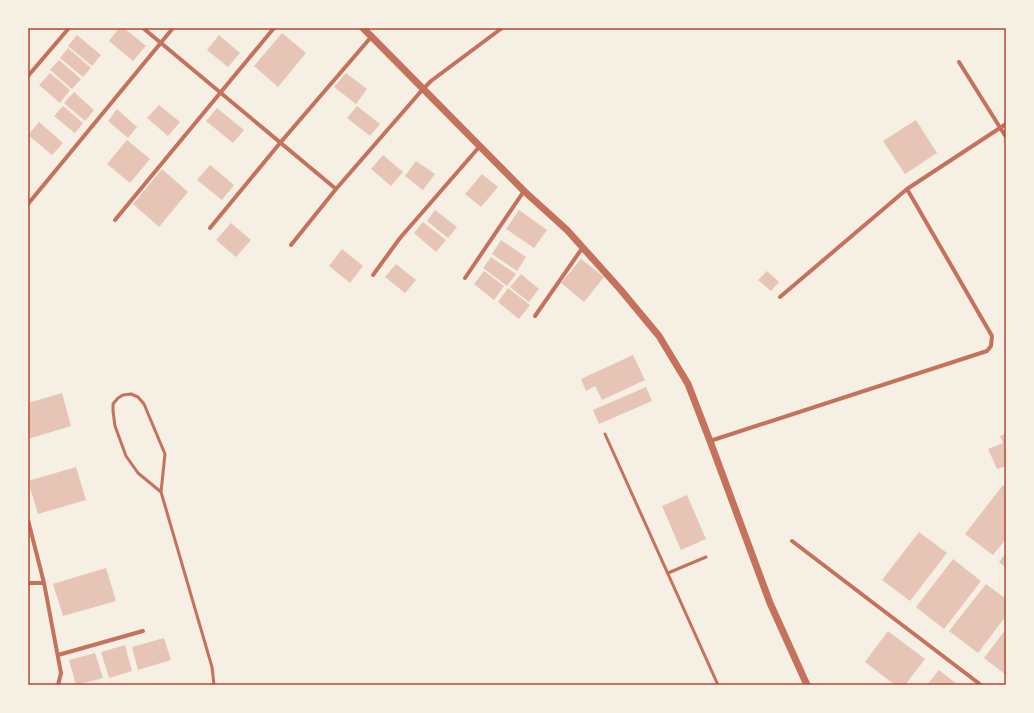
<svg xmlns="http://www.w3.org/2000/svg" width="1034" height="713" font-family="Jost,sans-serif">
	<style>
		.building { fill: #e6c5b7 }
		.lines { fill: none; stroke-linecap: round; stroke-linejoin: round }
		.service { stroke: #c5725c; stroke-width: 3 }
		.minor { stroke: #c5725c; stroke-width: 4 }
		.tertiary { stroke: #c5725c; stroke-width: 7 }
		.neatline { fill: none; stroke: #b5482f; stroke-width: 1.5 }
	</style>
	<rect width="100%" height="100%" fill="#f6efe4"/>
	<path class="building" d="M 119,28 L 124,28 L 146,46 L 133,61 L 109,41 Z
		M 282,33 L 306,53 L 278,87 L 254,66 Z
		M 77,35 L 101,55 L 92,66 L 68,46 Z
		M 219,35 L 240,53 L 228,67 L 207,50 Z
		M 68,48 L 91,68 L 83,77 L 60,58 Z
		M 59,60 L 81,79 L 72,89 L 50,70 Z
		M 50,73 L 70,90 L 60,103 L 39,85 Z
		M 346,73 L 367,89 L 356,104 L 334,87 Z
		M 74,92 L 94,110 L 85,121 L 64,103 Z
		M 159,105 L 180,122 L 168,136 L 147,118 Z
		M 63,106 L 83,123 L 75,133 L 54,116 Z
		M 357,106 L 380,124 L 370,136 L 347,118 Z
		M 217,108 L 244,130 L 233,143 L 206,121 Z
		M 117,109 L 137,127 L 128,138 L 108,121 Z
		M 916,120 L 937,153 L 905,174 L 883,141 Z
		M 39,122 L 63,143 L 52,155 L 28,135 Z
		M 127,140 L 150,159 L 130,183 L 107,164 Z
		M 383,155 L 403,172 L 391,186 L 371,169 Z
		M 416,161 L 435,174 L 423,190 L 405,176 Z
		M 210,165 L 234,185 L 222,200 L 197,180 Z
		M 162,169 L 188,192 L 159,227 L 133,204 Z
		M 482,174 L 498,187 L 481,207 L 465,194 Z
		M 435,210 L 457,227 L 448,238 L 427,221 Z
		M 519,210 L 547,230 L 534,248 L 506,229 Z
		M 423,222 L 446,240 L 436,252 L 414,233 Z
		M 231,223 L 251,240 L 236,257 L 216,240 Z
		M 501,240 L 526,257 L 517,271 L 492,254 Z
		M 342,249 L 363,266 L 350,283 L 329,266 Z
		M 491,257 L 516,274 L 507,286 L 483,268 Z
		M 581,259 L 604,277 L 584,302 L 561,283 Z
		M 396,264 L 416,280 L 405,293 L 385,277 Z
		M 484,271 L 504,286 L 494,300 L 474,284 Z
		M 767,271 L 779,282 L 771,291 L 758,280 Z
		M 521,274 L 539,289 L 529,302 L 510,287 Z
		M 508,288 L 530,305 L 519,319 L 498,302 Z
		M 633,355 L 645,380 L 602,400 L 595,386 L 586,391 L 581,379 Z
		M 646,387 L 652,401 L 599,424 L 593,410 Z
		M 62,393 L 71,426 L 28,439 L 28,403 Z
		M 1006,433 L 1006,466 L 997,469 L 988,449 L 1003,443 L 1000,436 Z
		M 76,467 L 86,500 L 38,514 L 28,481 Z
		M 1003,485 L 1006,488 L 1006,539 L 993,555 L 965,534 Z
		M 687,495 L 706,539 L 681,550 L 662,506 Z
		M 919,532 L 947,553 L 910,601 L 882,580 Z
		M 1006,553 L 1006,568 L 999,562 Z
		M 953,559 L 981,581 L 944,629 L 916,607 Z
		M 106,568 L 116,601 L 63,616 L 53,584 Z
		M 986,584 L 1006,599 L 1006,616 L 978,653 L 949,631 Z
		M 1006,629 L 1006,675 L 984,658 Z
		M 888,631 L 925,659 L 905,685 L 895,685 L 865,662 Z
		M 164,638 L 171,660 L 138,670 L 132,647 Z
		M 125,645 L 132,671 L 109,678 L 101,652 Z
		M 95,653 L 103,678 L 76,685 L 69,660 Z
		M 939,670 L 958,685 L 927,685 Z"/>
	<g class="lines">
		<path class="service" d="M 605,434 L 718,685
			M 161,492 L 138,473 L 126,456 L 115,426 L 113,411 L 113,404 L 118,398 L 123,395 L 131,394 L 138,397 L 144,404 L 165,454 L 161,492 L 212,667 L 214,685
			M 668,573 L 706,557"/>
		<path class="minor" d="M 143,28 L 336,189
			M 959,62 L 1006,137
			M 28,76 L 69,28
			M 28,204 L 173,28
			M 115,220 L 274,28
			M 210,228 L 280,143 L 372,36
			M 291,245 L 336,189 L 423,89 L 431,81 L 502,28
			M 373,275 L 400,238 L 480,146
			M 465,278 L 524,191
			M 780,297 L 907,189 L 1006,124
			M 535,316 L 583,247
			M 710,441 L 987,351 L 991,346 L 992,336 L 907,189
			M 28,520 L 44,583 L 61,673 L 58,685
			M 792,541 L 981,685
			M 28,583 L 44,583
			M 58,655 L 143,631"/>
		<path class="tertiary" d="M 363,28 L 524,191 L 567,230 L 620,289 L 659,336 L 688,384 L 710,441 L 770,603 L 807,685"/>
	</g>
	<rect width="1034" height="713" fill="none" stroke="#f6efe4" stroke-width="58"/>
	<rect x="29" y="29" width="976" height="655" class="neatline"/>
</svg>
